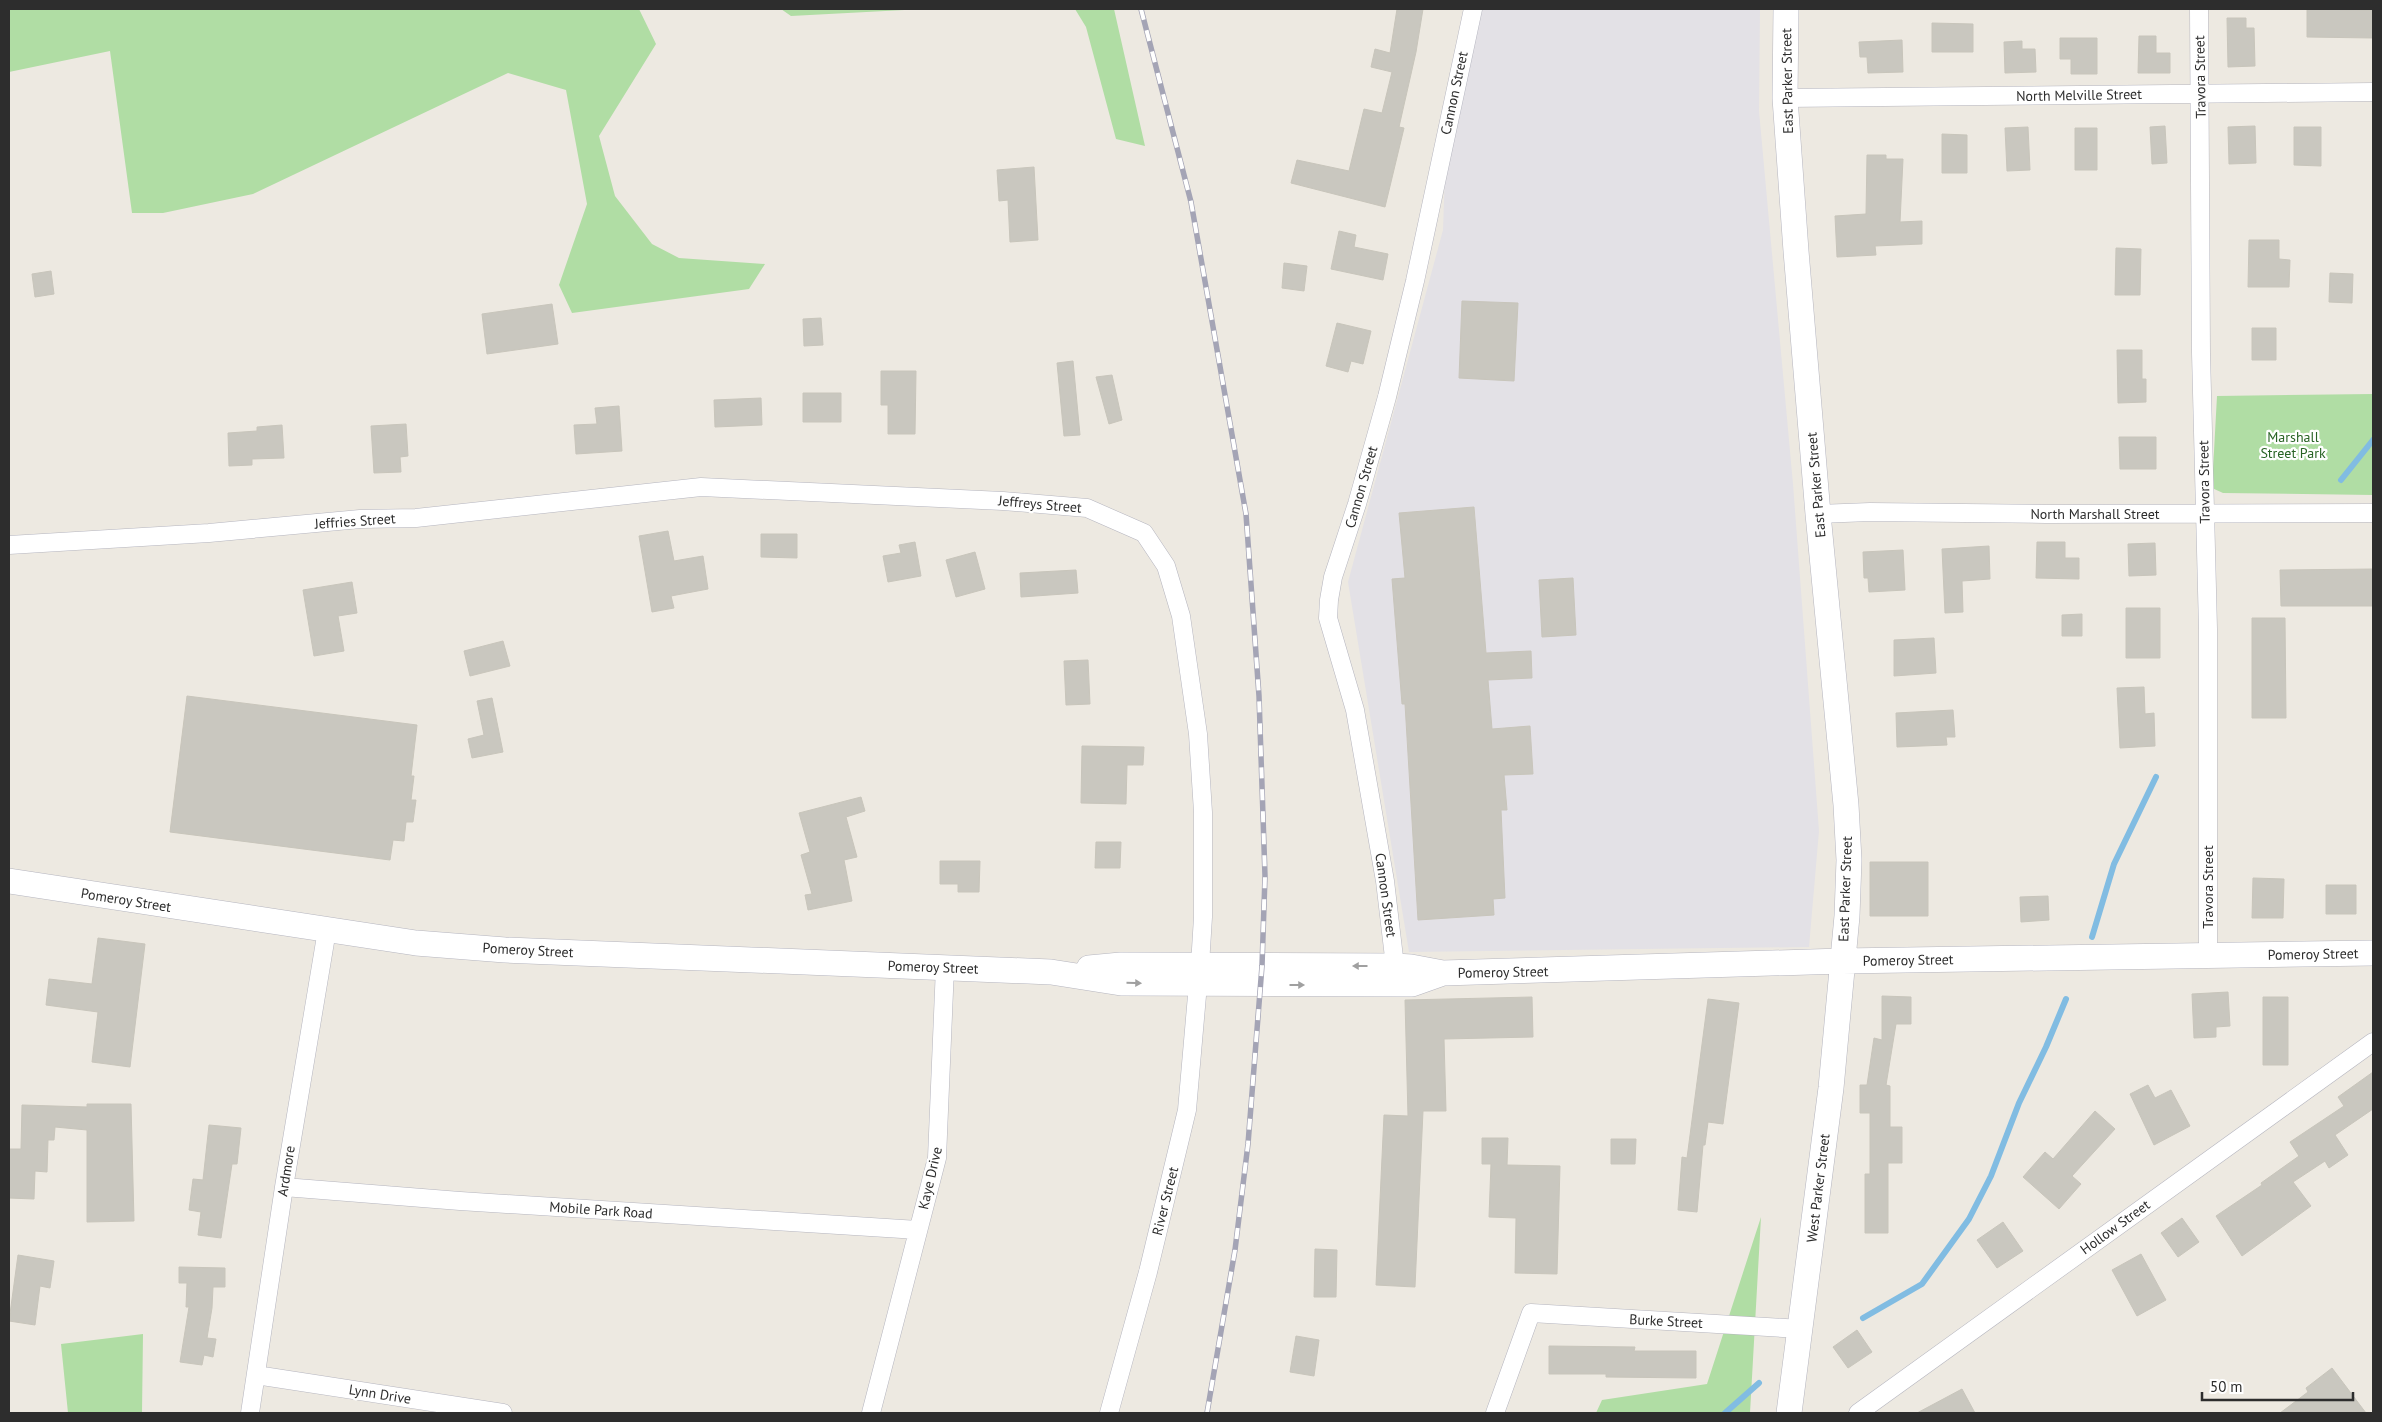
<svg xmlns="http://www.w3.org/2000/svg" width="2382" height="1422" font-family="'PT Sans',sans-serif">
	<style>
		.industrial { fill: #e3e1e6 }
		.green { fill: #b0dda4 }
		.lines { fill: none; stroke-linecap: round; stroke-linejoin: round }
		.stream { stroke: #81bce2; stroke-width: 6 }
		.building { fill: #c9c7bf; stroke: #c8c5bb }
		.street-casing { stroke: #b5b5bf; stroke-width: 19 }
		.secondary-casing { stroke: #b5b5bf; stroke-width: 26 }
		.street { stroke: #fff; stroke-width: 18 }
		.secondary { stroke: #fff; stroke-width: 25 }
		.rail-casing { stroke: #a4a4b5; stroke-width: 5.5 }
		.rail { stroke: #fff; stroke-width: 4; stroke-dasharray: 11; stroke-linecap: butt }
		.oneway { fill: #a0a0a0 }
		.labels { text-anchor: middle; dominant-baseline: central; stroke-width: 4.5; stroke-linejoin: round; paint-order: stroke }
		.street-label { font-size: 14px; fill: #2d2d2d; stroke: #fff }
		.park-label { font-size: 14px; fill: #286324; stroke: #fff }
	</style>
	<rect width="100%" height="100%" fill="#ede9e1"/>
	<path class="industrial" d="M 1479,9 L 1760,9 L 1759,111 L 1793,484 L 1819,831 L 1809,947 L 1409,952 L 1348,582 L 1443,230 L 1445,172 Z"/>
	<path class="green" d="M 9,9 L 639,9 L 656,44 L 599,136 L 615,196 L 652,244 L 679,258 L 765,264 L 749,289 L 572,313 L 559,285 L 587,204 L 566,90 L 508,73 L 253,194 L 163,213 L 132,213 L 110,51 L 9,72 Z
		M 781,9 L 923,9 L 791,16 Z
		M 1075,9 L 1114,9 L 1145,146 L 1116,139 L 1086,27 Z
		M 2373,394 L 2373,495 L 2223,493 L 2212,488 L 2217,396 Z
		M 1761,1217 L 1750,1413 L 1596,1413 L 1602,1400 L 1707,1384 Z
		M 143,1334 L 142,1413 L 68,1413 L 61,1344 Z"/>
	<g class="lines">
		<path class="stream" d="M 2341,480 L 2373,440
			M 2092,937 L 2114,864 L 2156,777
			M 1863,1318 L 1922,1284 L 1969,1219 L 1991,1176 L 2019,1103 L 2046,1047 L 2066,999
			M 1725,1413 L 1759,1383"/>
	</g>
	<path class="building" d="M 1397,9 L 1423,9 L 1416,52 L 1399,127 L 1404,128 L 1385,207 L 1291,183 L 1297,160 L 1349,171 L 1364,109 L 1382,113 L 1392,72 L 1371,67 L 1375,49 L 1390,53 Z
		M 2307,9 L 2373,10 L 2373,38 L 2307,37 Z
		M 2227,18 L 2246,18 L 2246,28 L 2254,28 L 2255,66 L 2228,67 Z
		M 1932,23 L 1973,24 L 1973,52 L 1932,52 Z
		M 2139,36 L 2156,36 L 2156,53 L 2170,53 L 2170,73 L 2138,73 Z
		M 2060,38 L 2097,38 L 2097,74 L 2071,74 L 2071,59 L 2060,59 Z
		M 1902,40 L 1903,72 L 1868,73 L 1867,57 L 1860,57 L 1859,42 Z
		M 2022,41 L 2022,49 L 2035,49 L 2036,72 L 2005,73 L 2004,42 Z
		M 2165,126 L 2167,163 L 2152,164 L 2150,127 Z
		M 2255,126 L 2256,163 L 2229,164 L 2228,127 Z
		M 2028,127 L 2030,170 L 2007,171 L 2005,128 Z
		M 2294,127 L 2321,127 L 2321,166 L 2294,165 Z
		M 2075,128 L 2097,128 L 2097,170 L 2075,170 Z
		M 1942,134 L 1967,135 L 1967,173 L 1942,173 Z
		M 1867,155 L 1886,155 L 1886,159 L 1903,159 L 1900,222 L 1922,221 L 1922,244 L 1875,246 L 1876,255 L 1837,257 L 1835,216 L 1866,214 Z
		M 1034,167 L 1038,240 L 1010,242 L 1008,200 L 999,201 L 997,170 Z
		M 1339,231 L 1356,235 L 1354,247 L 1388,254 L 1383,280 L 1331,269 Z
		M 2249,240 L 2279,240 L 2279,259 L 2290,260 L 2289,287 L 2248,287 Z
		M 2116,248 L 2141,249 L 2140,295 L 2115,295 Z
		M 1284,263 L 1307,266 L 1304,291 L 1282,288 Z
		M 51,271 L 54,294 L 35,297 L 32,274 Z
		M 2330,273 L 2353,274 L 2352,303 L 2329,302 Z
		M 1462,301 L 1518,303 L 1514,381 L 1459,378 Z
		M 552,304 L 558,344 L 487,354 L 482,314 Z
		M 821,318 L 823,345 L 804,346 L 803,319 Z
		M 1337,323 L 1371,331 L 1363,364 L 1351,361 L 1348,372 L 1326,366 Z
		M 2252,328 L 2276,328 L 2276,360 L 2252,360 Z
		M 2117,350 L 2142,350 L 2142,379 L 2146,379 L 2146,402 L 2118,403 Z
		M 1073,361 L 1080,435 L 1064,436 L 1057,363 Z
		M 881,371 L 916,371 L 915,434 L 888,434 L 888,405 L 881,405 Z
		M 1112,375 L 1122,420 L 1109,424 L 1096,377 Z
		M 803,393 L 841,393 L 841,422 L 803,422 Z
		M 761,398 L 762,425 L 715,427 L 714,400 Z
		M 619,406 L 622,451 L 576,454 L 574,425 L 597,424 L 595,408 Z
		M 406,424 L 408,456 L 400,457 L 401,472 L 374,473 L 371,426 Z
		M 282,425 L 284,458 L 252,459 L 252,465 L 229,466 L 228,433 L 257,431 L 257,427 Z
		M 2119,437 L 2156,437 L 2156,469 L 2120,469 Z
		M 1474,507 L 1486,653 L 1531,651 L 1532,678 L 1488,680 L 1492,729 L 1530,726 L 1533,774 L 1504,775 L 1507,810 L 1501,810 L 1505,898 L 1493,899 L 1494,915 L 1418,920 L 1405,704 L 1402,704 L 1392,579 L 1405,578 L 1399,513 Z
		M 668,531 L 674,561 L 703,556 L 708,589 L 671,596 L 674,608 L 652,612 L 639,536 Z
		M 761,534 L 797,534 L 797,558 L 761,557 Z
		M 915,542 L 921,576 L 888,582 L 883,556 L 901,553 L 899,545 Z
		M 2037,542 L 2065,542 L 2065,558 L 2079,558 L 2079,579 L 2036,578 Z
		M 2155,543 L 2156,575 L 2129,576 L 2128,544 Z
		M 1989,546 L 1990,579 L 1962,581 L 1963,612 L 1945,613 L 1942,549 Z
		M 1903,550 L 1905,590 L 1869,592 L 1868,578 L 1864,578 L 1863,552 Z
		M 975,552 L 985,589 L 956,597 L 946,560 Z
		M 2373,569 L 2373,606 L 2281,606 L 2280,570 Z
		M 1076,570 L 1078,593 L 1021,597 L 1020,573 Z
		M 1573,578 L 1576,635 L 1542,637 L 1539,580 Z
		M 352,582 L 357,613 L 338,616 L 344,651 L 314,656 L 303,590 Z
		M 2126,608 L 2160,608 L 2160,658 L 2126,658 Z
		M 2082,614 L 2082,636 L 2062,636 L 2062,615 Z
		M 2252,618 L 2285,618 L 2286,718 L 2252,718 Z
		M 1934,638 L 1936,673 L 1894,676 L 1894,640 Z
		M 503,641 L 510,666 L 470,676 L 464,651 Z
		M 1088,660 L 1090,704 L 1066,705 L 1064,661 Z
		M 2144,687 L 2145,714 L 2154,713 L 2155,746 L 2120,748 L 2117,688 Z
		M 187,696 L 417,725 L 411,776 L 414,776 L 411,800 L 416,800 L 413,822 L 406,822 L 404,841 L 393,840 L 390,860 L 170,832 Z
		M 492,698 L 503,752 L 472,758 L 468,739 L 484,735 L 477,701 Z
		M 1953,710 L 1955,737 L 1946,737 L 1947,745 L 1897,747 L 1896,713 Z
		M 1082,746 L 1144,747 L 1143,765 L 1127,765 L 1126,804 L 1081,803 Z
		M 861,797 L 865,811 L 846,817 L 857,857 L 844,860 L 852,901 L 808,910 L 805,895 L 812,894 L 801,855 L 810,852 L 799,813 Z
		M 1096,842 L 1121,842 L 1120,868 L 1095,868 Z
		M 940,861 L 980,861 L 979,892 L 958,892 L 958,884 L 940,884 Z
		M 1870,862 L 1928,862 L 1928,916 L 1870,916 Z
		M 2253,878 L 2284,879 L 2283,918 L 2252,918 Z
		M 2326,885 L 2356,885 L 2356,914 L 2326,914 Z
		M 2048,896 L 2049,920 L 2021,922 L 2020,897 Z
		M 98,938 L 145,944 L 130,1067 L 92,1062 L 98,1012 L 46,1005 L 49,979 L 92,984 Z
		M 2228,992 L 2230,1026 L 2216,1027 L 2216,1037 L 2194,1038 L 2192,994 Z
		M 1882,996 L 1911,997 L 1911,1024 L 1896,1024 L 1886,1085 L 1890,1086 L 1890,1127 L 1902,1127 L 1902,1163 L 1888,1163 L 1888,1233 L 1865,1233 L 1865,1174 L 1870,1174 L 1870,1113 L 1860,1113 L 1860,1085 L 1867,1085 L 1874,1038 L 1882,1040 Z
		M 1532,997 L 1533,1037 L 1444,1039 L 1446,1111 L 1423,1111 L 1415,1287 L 1376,1285 L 1384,1115 L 1408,1116 L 1405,1000 Z
		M 2263,997 L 2288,997 L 2288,1065 L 2263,1065 Z
		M 1708,999 L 1739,1003 L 1723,1124 L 1708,1122 L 1705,1145 L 1703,1145 L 1697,1212 L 1678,1210 L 1682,1157 L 1687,1158 Z
		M 2373,1072 L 2373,1109 L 2335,1135 L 2348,1155 L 2329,1168 L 2325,1161 L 2293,1182 L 2311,1206 L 2242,1256 L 2216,1216 L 2262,1185 L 2261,1183 L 2299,1156 L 2290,1142 L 2344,1106 L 2338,1097 Z
		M 2148,1085 L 2155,1098 L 2171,1090 L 2190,1126 L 2154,1145 L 2130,1094 Z
		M 87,1104 L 131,1104 L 134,1221 L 87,1222 L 87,1130 L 55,1127 L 54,1140 L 48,1140 L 47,1172 L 35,1171 L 34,1199 L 9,1198 L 9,1149 L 21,1149 L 22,1105 L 87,1107 Z
		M 2095,1111 L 2115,1129 L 2072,1176 L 2081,1184 L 2059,1209 L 2023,1177 L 2045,1152 L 2053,1159 Z
		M 209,1125 L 241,1128 L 237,1164 L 232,1164 L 221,1238 L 198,1235 L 201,1212 L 189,1210 L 193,1179 L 203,1180 Z
		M 1482,1138 L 1508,1138 L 1507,1165 L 1560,1166 L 1557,1274 L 1515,1273 L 1516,1218 L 1489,1217 L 1491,1164 L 1482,1164 Z
		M 1611,1139 L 1636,1139 L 1635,1164 L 1611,1164 Z
		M 2182,1218 L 2199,1242 L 2178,1257 L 2161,1233 Z
		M 2003,1222 L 2023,1251 L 1997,1268 L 1977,1240 Z
		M 1315,1249 L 1337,1250 L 1336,1297 L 1314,1297 Z
		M 2141,1254 L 2166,1300 L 2137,1316 L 2112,1270 Z
		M 18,1255 L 54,1261 L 50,1288 L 40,1286 L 35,1325 L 9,1321 Z
		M 179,1267 L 225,1268 L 225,1287 L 213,1287 L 212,1308 L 207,1338 L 216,1339 L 213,1357 L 204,1355 L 202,1365 L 180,1362 L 189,1307 L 186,1307 L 187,1283 L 179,1283 Z
		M 1857,1330 L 1872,1352 L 1848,1368 L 1833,1347 Z
		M 1296,1336 L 1319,1340 L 1314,1376 L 1290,1372 Z
		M 1549,1346 L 1635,1347 L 1634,1351 L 1696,1351 L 1696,1378 L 1606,1377 L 1606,1374 L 1549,1374 Z
		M 2332,1368 L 2366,1413 L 2280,1413 L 2308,1392 L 2306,1388 Z
		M 1962,1389 L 1975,1413 L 1917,1413 Z"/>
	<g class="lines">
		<defs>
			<path id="street" d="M 2199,9 L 2201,353 L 2208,629 L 2208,956
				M 1785,98 L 2373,92
				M 1818,514 L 1870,512 L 2046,514 L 2373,513
				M 9,545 L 209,533 L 360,519 L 416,518 L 701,487 L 1003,501 L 1087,508 L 1144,533 L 1166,566 L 1181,616 L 1198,734 L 1203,812 L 1203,917 L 1200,965
				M 1395,966 L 1385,881 L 1355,710 L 1328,618 L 1329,600 L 1333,577 L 1357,504 L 1387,397 L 1415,281 L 1473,9
				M 284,1187 L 460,1201 L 918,1230
				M 256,1375 L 503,1413
				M 250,1413 L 284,1187 L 327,930
				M 871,1413 L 937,1158 L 945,967
				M 1109,1413 L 1148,1272 L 1187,1110 L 1198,984
				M 1495,1413 L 1531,1313 L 1801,1329
				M 1858,1413 L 2373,1042"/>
			<path id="secondary" d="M 1786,9 L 1785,98 L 1796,251 L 1818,514 L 1846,805 L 1849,860 L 1847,916 L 1831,1088 L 1789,1413
				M 9,881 L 416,943 L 505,950 L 1051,972 L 1121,983 L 1412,984 L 1443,973
				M 1089,968 L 1121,965 L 1395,966 L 1411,967 L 1443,973 L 1842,961 L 2373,953"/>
		</defs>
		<use href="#street" class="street-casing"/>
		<use href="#secondary" class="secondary-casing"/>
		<use href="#street" class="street"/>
		<use href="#secondary" class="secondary"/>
		<defs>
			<path id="rail" d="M 1141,9 L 1191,202 L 1246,514 L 1259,696 L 1265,876 L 1262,966 L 1248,1144 L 1235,1250 L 1207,1413"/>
		</defs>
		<use href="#rail" class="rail-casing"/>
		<use href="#rail" class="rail"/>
	</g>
	<defs><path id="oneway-solid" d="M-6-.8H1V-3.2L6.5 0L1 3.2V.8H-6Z" transform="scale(1.25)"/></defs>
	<g class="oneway">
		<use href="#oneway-solid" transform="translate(1360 966) rotate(180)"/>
		<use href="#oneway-solid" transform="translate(1134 983) rotate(1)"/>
		<use href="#oneway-solid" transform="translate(1297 985)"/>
	</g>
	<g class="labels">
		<g class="street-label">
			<text transform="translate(2200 77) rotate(-91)">Travora Street</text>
			<text transform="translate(1787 81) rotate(-91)">East Parker Street</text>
			<text transform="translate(1454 93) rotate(-78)">Cannon Street</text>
			<text transform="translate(2079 95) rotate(-1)">North Melville Street</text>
			<text transform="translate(2204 482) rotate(-91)">Travora Street</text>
			<text transform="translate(1816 485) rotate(-95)">East Parker Street</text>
			<text transform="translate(1361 487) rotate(-74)">Cannon Street</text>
			<text transform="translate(1040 504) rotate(5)">Jeffreys Street</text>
			<text x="2095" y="514">North Marshall Street</text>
			<text transform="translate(355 521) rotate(-4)">Jeffries Street</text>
			<text transform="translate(2208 887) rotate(-90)">Travora Street</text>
			<text transform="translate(1845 889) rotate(-88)">East Parker Street</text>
			<text transform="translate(1386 895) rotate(82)">Cannon Street</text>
			<text transform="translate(126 900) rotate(9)">Pomeroy Street</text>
			<text transform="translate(528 950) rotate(3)">Pomeroy Street</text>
			<text transform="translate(2313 954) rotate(-1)">Pomeroy Street</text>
			<text transform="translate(1908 960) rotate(-1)">Pomeroy Street</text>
			<text transform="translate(933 967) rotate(2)">Pomeroy Street</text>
			<text transform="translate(1503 972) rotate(-1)">Pomeroy Street</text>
			<text transform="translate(286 1171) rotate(-81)">Ardmore</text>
			<text transform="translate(930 1178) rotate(-77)">Kaye Drive</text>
			<text transform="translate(1818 1188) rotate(-83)">West Parker Street</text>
			<text transform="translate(1165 1201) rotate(-76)">River Street</text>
			<text transform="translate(601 1210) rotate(4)">Mobile Park Road</text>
			<text transform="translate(2115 1227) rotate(-36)">Hollow Street</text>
			<text transform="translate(1666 1321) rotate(3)">Burke Street</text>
			<text transform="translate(380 1394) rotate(9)">Lynn Drive</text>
		</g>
		<g class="park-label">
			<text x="2293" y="437">Marshall<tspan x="2293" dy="16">Street Park</tspan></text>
		</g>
	</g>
	<rect width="2382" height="1422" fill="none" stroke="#2d2d2d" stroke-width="20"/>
	<path d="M2202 1392v8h151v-8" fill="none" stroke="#2d2d2d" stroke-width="2.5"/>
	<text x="2210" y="1392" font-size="15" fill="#2d2d2d" stroke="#ffffff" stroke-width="4" paint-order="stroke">50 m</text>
</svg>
